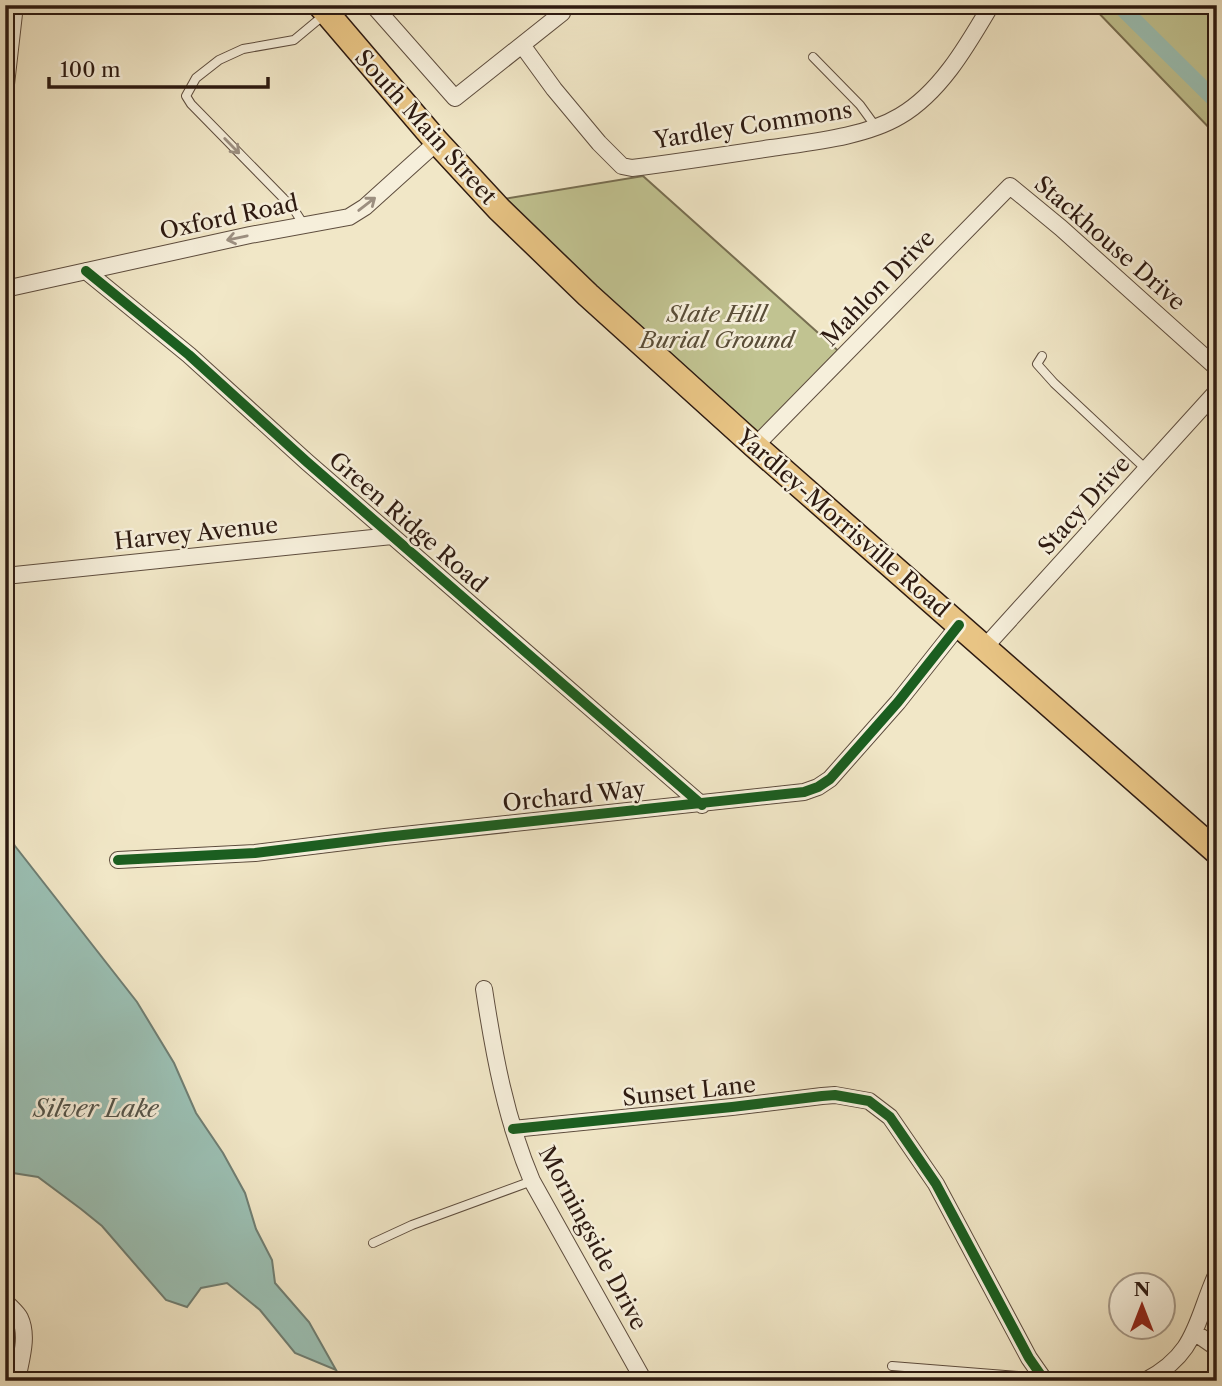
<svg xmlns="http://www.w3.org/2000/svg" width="1222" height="1386" font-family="'Libre Caslon Text',serif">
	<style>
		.green { fill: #c1c391; stroke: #776e51; stroke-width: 2 }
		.water { fill: #9bc0b4; stroke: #6f7e73; stroke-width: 2 }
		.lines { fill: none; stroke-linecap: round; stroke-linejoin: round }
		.canal { stroke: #9bc0b4; stroke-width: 16 }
		.service-casing { stroke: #5e4d3e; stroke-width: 10 }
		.minor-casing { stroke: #5e4d3e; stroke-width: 18 }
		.primary-casing { stroke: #2d1a11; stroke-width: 27 }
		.service { stroke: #f6efdb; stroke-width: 8 }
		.minor { stroke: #f6efdb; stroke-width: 16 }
		.primary { stroke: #e8c484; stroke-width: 24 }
		.cycleway-casing { stroke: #f6efdb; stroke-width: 15 }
		.cycleway { stroke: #1b5e20; stroke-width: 10 }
		.oneway { stroke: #9c8f80 }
		.labels { text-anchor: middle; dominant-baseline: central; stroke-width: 5; stroke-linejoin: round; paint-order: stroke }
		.street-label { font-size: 23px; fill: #2d1a11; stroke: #f6efdb }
		.park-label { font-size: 23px; font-style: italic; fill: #594d37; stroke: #f6efdb }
		.water-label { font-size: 24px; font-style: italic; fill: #54544a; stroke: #f6efdb }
	</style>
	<rect width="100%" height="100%" fill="#f1e7c7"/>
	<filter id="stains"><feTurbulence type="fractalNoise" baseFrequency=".00286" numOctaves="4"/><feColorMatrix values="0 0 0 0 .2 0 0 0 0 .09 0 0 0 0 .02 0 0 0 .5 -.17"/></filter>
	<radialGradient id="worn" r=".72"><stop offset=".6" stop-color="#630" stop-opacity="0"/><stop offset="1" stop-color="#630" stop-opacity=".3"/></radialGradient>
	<path class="green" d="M 1091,5 L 1217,5 L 1217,136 Z
		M 643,176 L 844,356 L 755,446 L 492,201 Z"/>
	<path class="water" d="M 5,830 L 15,846 L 137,1002 L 174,1063 L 196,1113 L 223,1153 L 245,1193 L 256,1229 L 272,1260 L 275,1283 L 309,1322 L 336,1370 L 295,1353 L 260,1310 L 227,1283 L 201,1288 L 187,1307 L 166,1300 L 102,1226 L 81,1209 L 38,1177 L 13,1173 L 5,1162 Z"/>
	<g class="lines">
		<path class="canal" d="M 1119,5 L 1217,102"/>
		<defs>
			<path id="service" d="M 813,57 L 860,105 L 876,127
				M 304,225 L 293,208 L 191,104 L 186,96 L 196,78 L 219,60 L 243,49 L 294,40 L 324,15
				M 1042,356 L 1037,364 L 1054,383 L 1147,470
				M 373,1243 L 412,1225 L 532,1181
				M 892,1366 L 1018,1376 L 1042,1376"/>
			<path id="minor" d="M 373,5 L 455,98 L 562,13 L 565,5
				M 522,45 L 554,89 L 599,143 L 622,166 L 632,168 C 679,162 725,155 771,148 C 811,142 865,137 900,116 C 941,92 968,44 991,5
				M 5,93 L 15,5
				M 86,271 L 189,355 L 307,462 L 702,805
				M 5,289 L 250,235 L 349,217 L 365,207 L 437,142
				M 755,446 L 1010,186 L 1061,228 L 1217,368
				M 5,576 L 392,536
				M 984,648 L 1217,391
				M 118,860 L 255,853 L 385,837 L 804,792 L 818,787 L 830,779 L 898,702 L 959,625
				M 484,989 C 494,1055 506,1120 532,1181 L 644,1381
				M 513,1129 L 732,1107 L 822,1096 L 835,1095 L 869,1101 L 890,1117 L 936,1184 L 1029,1358 L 1045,1381
				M 5,1301 C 10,1307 17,1312 20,1318 C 29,1337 20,1362 17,1381
				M 1194,1332 L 1217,1348
				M 1145,1381 C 1198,1353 1195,1321 1217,1273"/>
			<path id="primary" d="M 320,5 L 437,142 L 499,209 L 588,295 L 755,446 L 1217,852"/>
		</defs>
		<use href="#service" class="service-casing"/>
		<use href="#minor" class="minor-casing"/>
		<use href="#primary" class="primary-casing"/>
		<use href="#service" class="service"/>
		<use href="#minor" class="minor"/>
		<use href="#primary" class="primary"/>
		<defs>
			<path id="cycleway" d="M 86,271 L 189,355 L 307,462 L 702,805
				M 118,860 L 255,853 L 385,837 L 804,792 L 818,787 L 830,779 L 898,702 L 959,625
				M 513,1129 L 732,1107 L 822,1096 L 835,1095 L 869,1101 L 890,1117 L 936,1184 L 1029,1358 L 1045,1381"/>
		</defs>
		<use href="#cycleway" class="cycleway-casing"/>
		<use href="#cycleway" class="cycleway"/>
	</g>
	<defs><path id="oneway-shaft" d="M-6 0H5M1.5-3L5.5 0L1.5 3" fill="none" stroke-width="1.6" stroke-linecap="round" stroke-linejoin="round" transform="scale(1.75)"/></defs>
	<g class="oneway">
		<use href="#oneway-shaft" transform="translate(232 146) rotate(46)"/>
		<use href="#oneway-shaft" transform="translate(367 204) rotate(-38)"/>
		<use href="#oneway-shaft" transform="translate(237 238) rotate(168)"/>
	</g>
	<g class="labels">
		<g class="street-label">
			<text transform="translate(753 125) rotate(-9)">Yardley Commons</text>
			<text transform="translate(426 127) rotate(48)">South Main Street</text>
			<text transform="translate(229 217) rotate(-12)">Oxford Road</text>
			<text transform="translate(1110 243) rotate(41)">Stackhouse Drive</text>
			<text transform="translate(878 288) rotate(-46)">Mahlon Drive</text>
			<text transform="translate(1084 505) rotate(-48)">Stacy Drive</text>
			<text transform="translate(408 522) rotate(41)">Green Ridge Road</text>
			<text transform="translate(843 523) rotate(41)">Yardley-Morrisville Road</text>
			<text transform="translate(196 533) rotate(-6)">Harvey Avenue</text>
			<text transform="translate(574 796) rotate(-6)">Orchard Way</text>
			<text transform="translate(689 1091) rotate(-6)">Sunset Lane</text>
			<text transform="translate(593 1238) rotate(62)">Morningside Drive</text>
		</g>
		<g class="park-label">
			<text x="717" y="314">Slate Hill<tspan x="717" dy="26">Burial Ground</tspan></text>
		</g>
		<g class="water-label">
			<text x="96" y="1108">Silver Lake</text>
		</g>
	</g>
	<rect width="1222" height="1386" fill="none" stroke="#f1e7c7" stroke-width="28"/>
	<rect x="7" y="7" width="1208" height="1372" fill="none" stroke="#2d1a11" stroke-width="3.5"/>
	<rect x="14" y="14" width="1194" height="1358" fill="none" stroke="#2d1a11" stroke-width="2"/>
	<g transform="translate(1142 1306)"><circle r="33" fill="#f6efdb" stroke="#a69a8a" stroke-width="2"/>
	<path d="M0-5L12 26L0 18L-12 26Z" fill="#8f2418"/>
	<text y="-10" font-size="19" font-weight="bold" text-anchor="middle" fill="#2d1a11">N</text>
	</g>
	<path d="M49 77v10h219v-10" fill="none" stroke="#2d1a11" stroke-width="3.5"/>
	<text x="60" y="77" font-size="21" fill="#2d1a11" stroke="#f6efdb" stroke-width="5" paint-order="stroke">100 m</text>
	<rect width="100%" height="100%" filter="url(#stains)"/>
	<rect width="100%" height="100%" fill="url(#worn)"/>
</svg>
